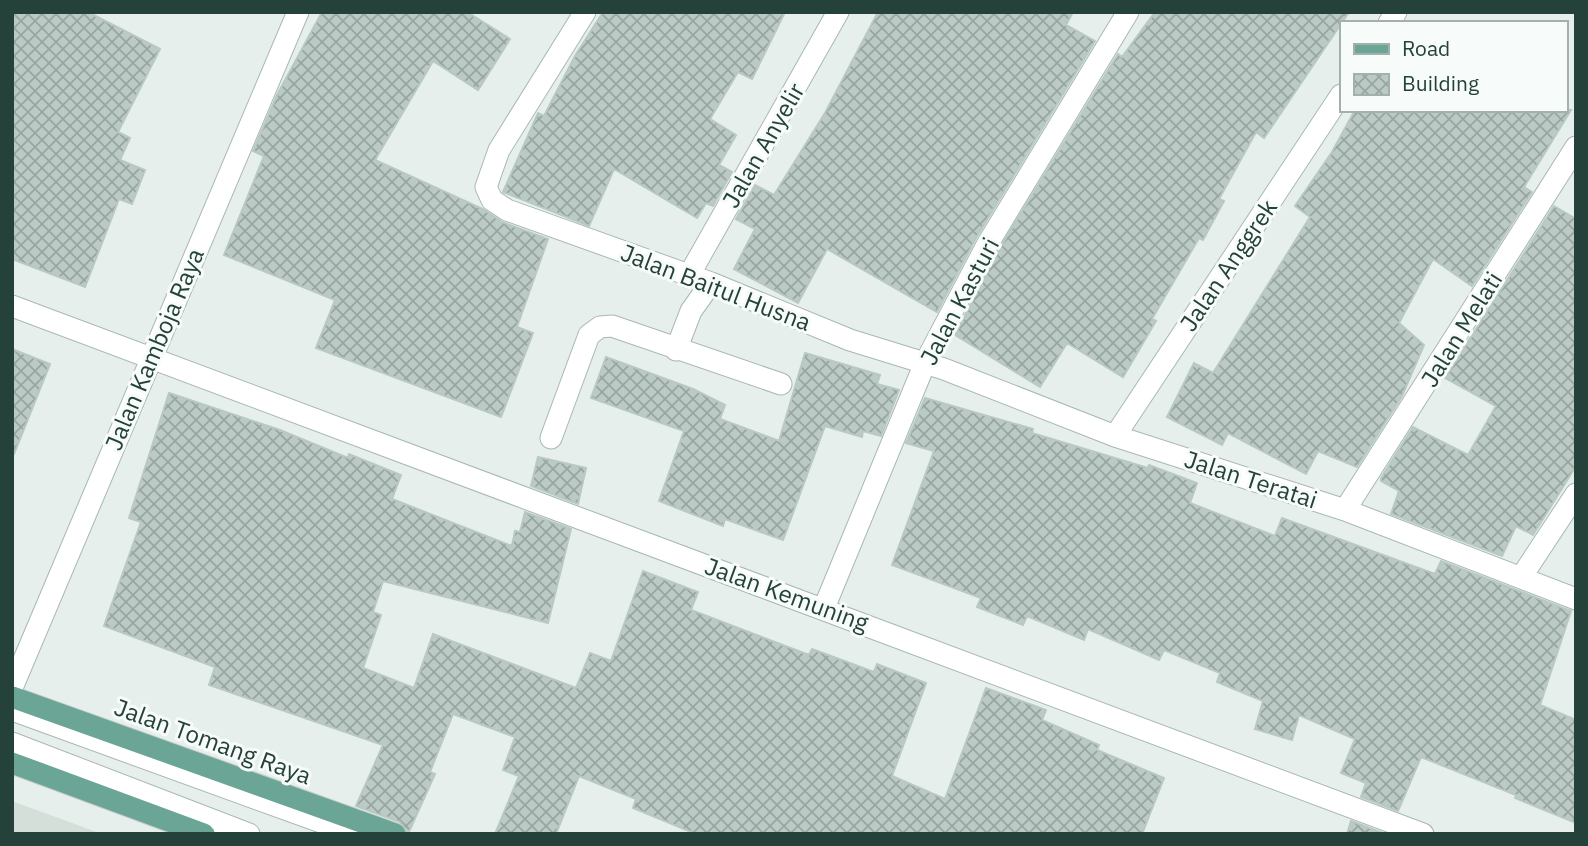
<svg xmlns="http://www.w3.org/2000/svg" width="1588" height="846" font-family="'IBM Plex Sans',sans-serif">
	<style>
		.built { fill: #d4dfda }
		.building { fill: url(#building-cross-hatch); stroke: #b8c9c2; stroke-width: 2 }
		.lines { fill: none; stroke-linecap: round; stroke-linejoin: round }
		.minor-casing { stroke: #a8b8b2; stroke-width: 23 }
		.major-casing { stroke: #c2cac8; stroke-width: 23 }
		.minor { stroke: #fff; stroke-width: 21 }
		.major { stroke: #6aa596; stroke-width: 21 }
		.labels { text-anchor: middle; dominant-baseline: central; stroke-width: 6; stroke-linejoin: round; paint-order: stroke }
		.street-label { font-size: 24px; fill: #24423a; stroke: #f7fbf9 }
	</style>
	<defs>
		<pattern id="building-cross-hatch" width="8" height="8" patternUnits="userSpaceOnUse" patternTransform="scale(1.75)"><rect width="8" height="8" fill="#bbcac4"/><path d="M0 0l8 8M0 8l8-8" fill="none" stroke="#98a6a0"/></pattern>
	</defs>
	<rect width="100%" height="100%" fill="#e6efeb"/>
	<path class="built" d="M 12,801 L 102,834 L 12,834 Z"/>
	<path class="building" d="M 12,12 L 88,12 L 160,49 L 118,132 L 130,138 L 120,160 L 145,170 L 132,204 L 119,199 L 85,287 L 12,259 Z
		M 322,12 L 467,12 L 510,39 L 478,90 L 433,61 L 375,160 L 483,209 L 502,222 L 548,239 L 517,327 L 533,333 L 501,417 L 316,348 L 335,300 L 224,255 L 264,156 L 253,151 L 277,95 Z
		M 603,12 L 785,12 L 752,79 L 738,72 L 710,119 L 736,135 L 719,165 L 732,172 L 713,206 L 706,203 L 697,218 L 614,169 L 589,226 L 503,192 L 538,113 L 544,116 L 575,56 Z
		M 878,12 L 1073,12 L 1066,25 L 1095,41 L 976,238 L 937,312 L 827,249 L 798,303 L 734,269 L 755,229 L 736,219 L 755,185 L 774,195 L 825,113 Z
		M 1155,12 L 1349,12 L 1264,138 L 1256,132 L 1219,199 L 1224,201 L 1203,240 L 1199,238 L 1152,319 L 1156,321 L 1123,377 L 1067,343 L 1040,387 L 955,335 L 998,251 L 1118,54 L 1122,57 Z
		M 1355,110 L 1571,110 L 1524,187 L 1532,192 L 1472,286 L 1433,259 L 1399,323 L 1424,345 L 1402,396 L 1357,467 L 1318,451 L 1306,474 L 1228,433 L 1222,445 L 1167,417 L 1194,363 L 1213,373 L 1310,217 L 1295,206 L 1332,152 Z
		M 1554,206 L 1576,219 L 1576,466 L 1533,535 L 1516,526 L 1502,556 L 1391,514 L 1399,491 L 1381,481 L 1381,478 L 1413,427 L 1468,455 L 1496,406 L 1445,378 Z
		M 12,349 L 50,364 L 14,454 L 12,454 Z
		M 805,353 L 880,375 L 877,384 L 899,390 L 881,436 L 863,431 L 862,437 L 825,426 L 783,540 L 725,519 L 723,526 L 659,501 L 684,431 L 591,398 L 606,357 L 693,389 L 725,405 L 720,419 L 779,441 Z
		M 169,393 L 280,430 L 348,458 L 349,454 L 401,475 L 392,499 L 512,546 L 515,531 L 520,532 L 525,512 L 571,529 L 548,623 L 383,581 L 373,612 L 381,615 L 363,668 L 414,688 L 433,634 L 576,688 L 590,653 L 611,661 L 643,571 L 698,592 L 691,610 L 809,655 L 812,649 L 874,672 L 877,664 L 926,683 L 892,776 L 945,799 L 986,688 L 1046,710 L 1042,720 L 1099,745 L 1097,750 L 1164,778 L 1142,834 L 696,834 L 633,808 L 636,799 L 579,776 L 556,834 L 495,834 L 519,776 L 503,770 L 515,737 L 453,714 L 430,772 L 435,774 L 408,834 L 400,822 L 356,806 L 383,745 L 209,685 L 215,667 L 104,626 L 141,522 L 129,518 Z
		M 925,398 L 1033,429 L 1032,433 L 1148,468 L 1149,465 L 1197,483 L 1190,503 L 1275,536 L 1282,518 L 1435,574 L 1441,561 L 1571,611 L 1540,705 L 1576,720 L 1576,823 L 1515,798 L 1516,795 L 1421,757 L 1398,811 L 1361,797 L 1366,783 L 1341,773 L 1355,739 L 1299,715 L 1292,740 L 1255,729 L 1263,701 L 1217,682 L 1220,673 L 1164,650 L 1159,660 L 1088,629 L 1084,640 L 1027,616 L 1023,625 L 977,607 L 981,598 L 892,565 L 934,451 L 906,443 Z
		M 538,457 L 586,468 L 578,504 L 531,486 Z
		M 1351,821 L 1385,834 L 1347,834 Z"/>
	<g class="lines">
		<defs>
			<path id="minor" d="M 585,12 L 499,150 L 486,187 L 492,200 L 507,210 L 711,283 L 850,340 L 944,369 L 1115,436 L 1345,510 L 1576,599
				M 1389,23 L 1396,12
				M 688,277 L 838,12
				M 12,306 L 1423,834
				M 676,350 L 691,311 L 711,283
				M 1115,436 L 1341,95
				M 551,438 L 589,335 L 600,327 L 612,326 L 781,384
				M 1345,510 L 1576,147
				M 1522,576 L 1576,494
				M 824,608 L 925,363 L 987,245 L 1128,12
				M 12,688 L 298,12
				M 12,710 L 354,834
				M 12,743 L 249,834"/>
			<path id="major" d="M 12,697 L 395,834
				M 12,763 L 204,834"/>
		</defs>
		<use href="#minor" class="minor-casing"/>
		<use href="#major" class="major-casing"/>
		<use href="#minor" class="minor"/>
		<use href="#major" class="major"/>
	</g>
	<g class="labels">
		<g class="street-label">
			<text transform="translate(763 145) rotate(-60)">Jalan Anyelir</text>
			<text transform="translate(1228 265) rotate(-56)">Jalan Anggrek</text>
			<text transform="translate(716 287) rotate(21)">Jalan Baitul Husna</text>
			<text transform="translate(959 301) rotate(-62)">Jalan Kasturi</text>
			<text transform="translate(1461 329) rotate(-58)">Jalan Melati</text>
			<text transform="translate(154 349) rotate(-67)">Jalan Kamboja Raya</text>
			<text transform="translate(1251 479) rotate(18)">Jalan Teratai</text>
			<text transform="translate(787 594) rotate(20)">Jalan Kemuning</text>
			<text transform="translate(213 741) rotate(20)">Jalan Tomang Raya</text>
		</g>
	</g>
	<rect width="1588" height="846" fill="none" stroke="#24423a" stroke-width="28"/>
	<rect x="1340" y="21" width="228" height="91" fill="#f7fbf9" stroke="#a3b1ad" stroke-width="2"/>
	<rect x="1354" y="44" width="35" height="10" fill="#6aa596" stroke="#a3b1ad" stroke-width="2"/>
	<text x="1402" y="56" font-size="21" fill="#24423a">Road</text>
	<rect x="1354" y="74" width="35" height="21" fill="url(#building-cross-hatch)" stroke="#a3b1ad" stroke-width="2"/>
	<text x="1402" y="91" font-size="21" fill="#24423a">Building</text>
</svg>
